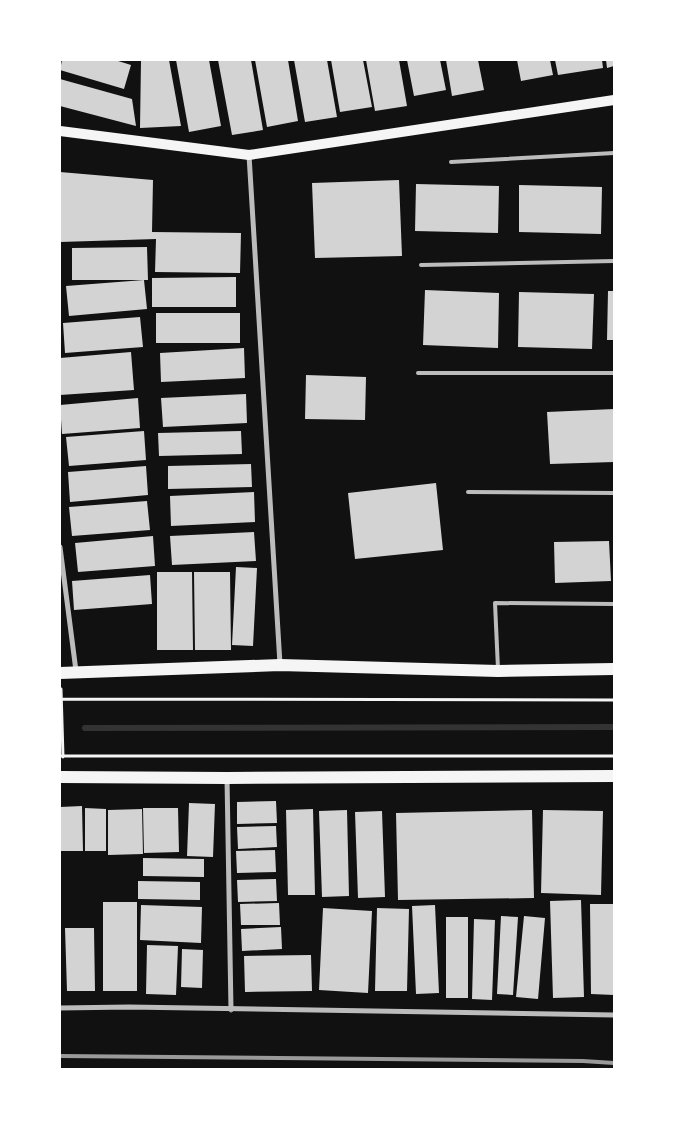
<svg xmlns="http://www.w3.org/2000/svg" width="674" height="1129" font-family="Arial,sans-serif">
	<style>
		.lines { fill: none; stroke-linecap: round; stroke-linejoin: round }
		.stream { stroke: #333; stroke-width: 6 }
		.building { fill: #d3d3d3 }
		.path { stroke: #f5f5f5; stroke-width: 3 }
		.service { stroke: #bcbcbc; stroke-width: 4 }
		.minor { stroke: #bcbcbc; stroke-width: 5 }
		.secondary { stroke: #f5f5f5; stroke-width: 10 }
		.primary { stroke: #f5f5f5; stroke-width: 12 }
		.rail { stroke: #9a9a9a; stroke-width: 4 }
	</style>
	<rect width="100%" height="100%" fill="#111"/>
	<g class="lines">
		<path class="stream" d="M 85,728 L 614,727"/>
	</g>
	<path class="building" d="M 62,60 L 115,60 L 131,65 L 124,89 L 60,70 Z
		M 141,60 L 169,60 L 181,126 L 140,128 Z
		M 176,60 L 209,60 L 221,126 L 189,132 Z
		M 218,60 L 251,60 L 263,130 L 232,135 Z
		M 255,60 L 288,60 L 298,121 L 267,127 Z
		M 294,60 L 327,60 L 337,117 L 305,122 Z
		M 331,60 L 363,60 L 372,107 L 340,112 Z
		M 366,60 L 399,60 L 407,106 L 375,111 Z
		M 407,60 L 440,60 L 446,90 L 414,96 Z
		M 446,60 L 478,60 L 484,90 L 452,96 Z
		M 517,60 L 550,60 L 553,75 L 521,81 Z
		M 555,60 L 602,60 L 603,68 L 558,75 Z
		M 606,60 L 614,60 L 614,66 L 607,68 Z
		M 60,79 L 132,99 L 136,126 L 60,106 Z
		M 60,172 L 153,180 L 152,232 L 241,233 L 240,273 L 155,272 L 156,239 L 60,242 Z
		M 399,180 L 402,256 L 315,258 L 312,183 Z
		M 416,184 L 499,186 L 498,233 L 415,231 Z
		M 519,185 L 602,187 L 601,234 L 519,232 Z
		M 147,247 L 148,280 L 72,280 L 72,248 Z
		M 236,277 L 236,307 L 152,307 L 152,278 Z
		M 144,280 L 147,309 L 69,316 L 66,286 Z
		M 425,290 L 499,293 L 498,348 L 423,345 Z
		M 608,291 L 614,291 L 614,340 L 607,340 Z
		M 519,292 L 594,294 L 592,349 L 518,347 Z
		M 156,313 L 240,313 L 240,343 L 156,343 Z
		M 140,317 L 143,347 L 65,353 L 63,323 Z
		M 244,348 L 245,378 L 161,382 L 160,353 Z
		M 131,352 L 134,390 L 60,395 L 60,358 Z
		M 306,375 L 366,377 L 365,420 L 305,419 Z
		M 246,394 L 247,423 L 163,427 L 161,398 Z
		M 138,398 L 140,428 L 62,434 L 60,405 Z
		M 614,409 L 614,462 L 550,464 L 547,412 Z
		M 144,431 L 146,460 L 69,466 L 66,437 Z
		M 241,431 L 242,454 L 159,456 L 158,433 Z
		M 251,464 L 252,487 L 168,489 L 168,466 Z
		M 146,466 L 148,495 L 70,502 L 68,472 Z
		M 436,483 L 443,550 L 355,559 L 348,493 Z
		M 254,492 L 255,522 L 171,526 L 170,496 Z
		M 147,501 L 150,530 L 72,536 L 69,507 Z
		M 254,532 L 256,561 L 172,565 L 170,536 Z
		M 153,536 L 155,566 L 78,572 L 75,543 Z
		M 609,541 L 611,581 L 555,583 L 554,542 Z
		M 236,567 L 257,568 L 253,646 L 232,645 Z
		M 157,572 L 192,572 L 193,650 L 157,650 Z
		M 194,572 L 230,572 L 231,650 L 195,650 Z
		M 150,575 L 152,604 L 74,610 L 72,581 Z
		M 276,801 L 277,823 L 237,824 L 237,802 Z
		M 189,803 L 215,804 L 213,857 L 187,856 Z
		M 82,806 L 83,851 L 60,851 L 60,807 Z
		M 85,808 L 106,809 L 106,851 L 85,851 Z
		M 143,808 L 178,808 L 179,852 L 144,853 Z
		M 142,809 L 143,854 L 108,855 L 108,810 Z
		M 313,809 L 315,895 L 288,895 L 286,810 Z
		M 347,810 L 349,896 L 322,897 L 319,811 Z
		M 532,810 L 534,898 L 398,900 L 396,813 Z
		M 543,810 L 603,811 L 601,895 L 541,893 Z
		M 382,811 L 385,897 L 358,898 L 355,812 Z
		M 276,826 L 277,847 L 238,849 L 237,827 Z
		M 275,850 L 276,872 L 237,873 L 236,851 Z
		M 143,858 L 204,859 L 204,877 L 143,876 Z
		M 276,879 L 277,901 L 238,902 L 237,880 Z
		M 138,881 L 200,882 L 200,900 L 138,899 Z
		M 581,900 L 584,997 L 553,998 L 550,901 Z
		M 103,902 L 137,902 L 137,991 L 103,991 Z
		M 279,903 L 280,925 L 241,925 L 240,904 Z
		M 590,904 L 614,904 L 614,995 L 591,994 Z
		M 141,905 L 202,907 L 201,943 L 140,940 Z
		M 435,905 L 439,993 L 416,994 L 412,906 Z
		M 323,908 L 372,911 L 368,993 L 319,990 Z
		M 377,908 L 409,909 L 407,991 L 375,991 Z
		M 501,916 L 518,917 L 513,995 L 497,994 Z
		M 524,916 L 545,918 L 538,999 L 516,997 Z
		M 446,917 L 468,917 L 468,998 L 446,998 Z
		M 474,919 L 495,920 L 492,1000 L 472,999 Z
		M 281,927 L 282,949 L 242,951 L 241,929 Z
		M 65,928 L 94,928 L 95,991 L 67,991 Z
		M 147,945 L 178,946 L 176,995 L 146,994 Z
		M 182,949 L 203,950 L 202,988 L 181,987 Z
		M 311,955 L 312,991 L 245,992 L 244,956 Z"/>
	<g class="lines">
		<path class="path" d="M 61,689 L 63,757
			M 60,699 L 614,700
			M 60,756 L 614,756"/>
		<path class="service" d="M 451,162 L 614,153
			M 421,265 L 614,261
			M 418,373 L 614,373
			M 468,492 L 614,493
			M 498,669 L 495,603 L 614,604"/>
		<path class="minor" d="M 249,155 L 280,664
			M 60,547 L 76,671
			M 227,778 L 231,1010
			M 60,1008 L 129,1007 L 614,1015"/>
		<path class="secondary" d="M 60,131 L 249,155 L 614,100"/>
		<path class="primary" d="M 60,673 L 280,665 L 498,671 L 614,669
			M 60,777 L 227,778 L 614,776"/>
		<path class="rail" d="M 60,1056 L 583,1061 L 614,1063"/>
	</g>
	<rect width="674" height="1129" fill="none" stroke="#ffffff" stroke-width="122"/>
</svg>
